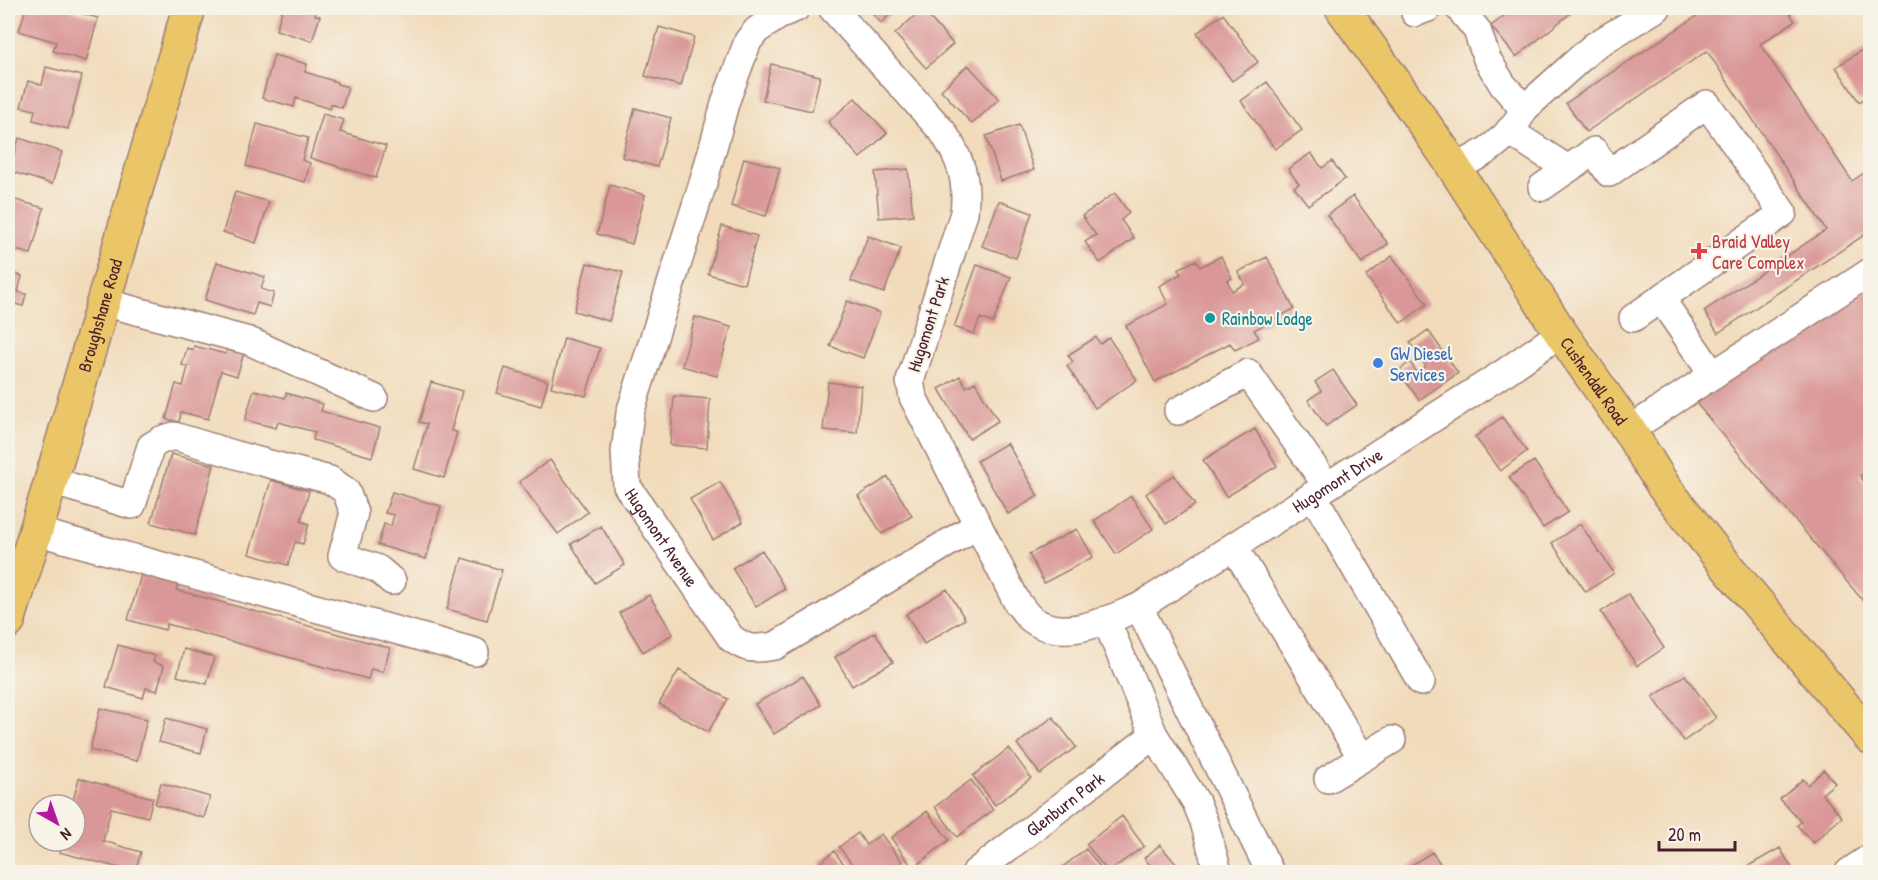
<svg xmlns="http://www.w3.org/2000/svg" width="1878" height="880" font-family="'Patrick Hand',sans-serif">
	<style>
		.building { fill: #d99897 }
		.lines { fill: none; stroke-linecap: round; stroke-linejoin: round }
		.minor-casing { stroke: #9e7d73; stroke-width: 30 }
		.major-casing { stroke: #9e7d73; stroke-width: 36 }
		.minor { stroke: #fff; stroke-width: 27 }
		.major { stroke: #eac669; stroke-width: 33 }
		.health-dot { fill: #e0444e; stroke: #f7f3e8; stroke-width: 2 }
		.culture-dot { fill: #0f9aa8; stroke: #f7f3e8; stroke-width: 2 }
		.shop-dot { fill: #3f7fe0; stroke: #f7f3e8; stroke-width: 2 }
		.labels { text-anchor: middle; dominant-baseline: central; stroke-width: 4.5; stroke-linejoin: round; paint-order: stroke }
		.health-label { font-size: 18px; fill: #be3a42; stroke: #f7f3e8; text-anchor: start }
		.street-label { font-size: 18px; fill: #4a1f2b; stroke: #f7f3e8 }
		.culture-label { font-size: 18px; fill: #0d838f; stroke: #f7f3e8; text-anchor: start }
		.shop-label { font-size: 18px; fill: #366cbe; stroke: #f7f3e8; text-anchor: start }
	</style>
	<rect width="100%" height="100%" fill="#f7f3e8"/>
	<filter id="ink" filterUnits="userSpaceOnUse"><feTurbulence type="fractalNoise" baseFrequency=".0167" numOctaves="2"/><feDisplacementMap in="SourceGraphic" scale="12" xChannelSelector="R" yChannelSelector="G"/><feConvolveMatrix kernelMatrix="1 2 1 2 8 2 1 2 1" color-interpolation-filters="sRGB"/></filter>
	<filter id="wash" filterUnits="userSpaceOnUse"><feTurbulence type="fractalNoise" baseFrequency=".008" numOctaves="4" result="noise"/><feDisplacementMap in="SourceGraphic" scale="24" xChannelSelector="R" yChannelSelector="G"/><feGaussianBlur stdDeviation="1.35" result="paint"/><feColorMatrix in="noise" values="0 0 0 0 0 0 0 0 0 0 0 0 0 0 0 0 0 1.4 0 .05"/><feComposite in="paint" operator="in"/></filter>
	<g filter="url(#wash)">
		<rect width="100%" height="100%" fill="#f1dbbb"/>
		<g id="blocks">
			<path class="building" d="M 26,8 L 62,8 L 98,18 L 86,61 L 53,51 L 56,42 L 19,31 Z
				M 283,8 L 317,8 L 315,15 L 320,16 L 312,41 L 276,30 Z
				M 867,8 L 897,8 L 881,23 Z
				M 1514,8 L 1577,8 L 1516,57 L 1491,26 Z
				M 1709,8 L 1786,8 L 1795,21 L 1760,44 L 1852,181 L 1870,169 L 1870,231 L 1718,333 L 1704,311 L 1826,230 L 1812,208 L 1707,51 L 1586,132 L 1566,103 Z
				M 922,9 L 953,44 L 926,68 L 895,34 Z
				M 1223,14 L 1258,62 L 1232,81 L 1197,33 Z
				M 659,27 L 694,37 L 681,86 L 645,76 Z
				M 1870,45 L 1870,95 L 1859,102 L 1836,67 Z
				M 274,55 L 307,64 L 305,72 L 337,82 L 337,84 L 348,87 L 342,108 L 331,104 L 330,109 L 296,98 L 294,107 L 262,98 Z
				M 771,64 L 820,76 L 812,111 L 763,100 Z
				M 968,65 L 999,99 L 972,124 L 941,90 Z
				M 46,67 L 82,76 L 68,129 L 33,120 L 35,110 L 21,107 L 28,81 L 42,85 Z
				M 1267,82 L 1302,130 L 1275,149 L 1241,101 Z
				M 855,98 L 887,133 L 860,158 L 828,122 Z
				M 635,108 L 671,118 L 657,167 L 622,157 Z
				M 323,114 L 344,120 L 340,132 L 386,146 L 376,178 L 310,158 Z
				M 257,124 L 308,138 L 302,160 L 310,163 L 305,182 L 246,166 Z
				M 1019,125 L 1034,170 L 1001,181 L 986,136 Z
				M 19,138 L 62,152 L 52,184 L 9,171 Z
				M 1311,153 L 1322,168 L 1332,161 L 1345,179 L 1308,205 L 1294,187 L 1299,184 L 1288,169 Z
				M 744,158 L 780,168 L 766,216 L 731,206 Z
				M 908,169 L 913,215 L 879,218 L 875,172 Z
				M 610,185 L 645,195 L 632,244 L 597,234 Z
				M 235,192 L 269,202 L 256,243 L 223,232 Z
				M 1115,193 L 1129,213 L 1121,220 L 1134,238 L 1100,263 L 1085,242 L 1096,235 L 1082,216 Z
				M 1353,196 L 1388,244 L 1362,263 L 1327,215 Z
				M 12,199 L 44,208 L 31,254 L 8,248 L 8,215 Z
				M 999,201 L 1032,213 L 1016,258 L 982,246 Z
				M 722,226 L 757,236 L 744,284 L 708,274 Z
				M 868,236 L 901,248 L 884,293 L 851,281 Z
				M 1221,256 L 1232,278 L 1227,280 L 1232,291 L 1245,284 L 1238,272 L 1267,257 L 1294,309 L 1254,330 L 1259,338 L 1235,350 L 1230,343 L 1155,382 L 1126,326 L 1168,304 L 1159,286 L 1181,274 L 1178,269 L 1196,260 L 1200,267 Z
				M 1392,256 L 1427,304 L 1401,323 L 1366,276 Z
				M 217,262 L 265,277 L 261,289 L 274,293 L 270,307 L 257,303 L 253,315 L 205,300 Z
				M 587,263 L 623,272 L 609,321 L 574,311 Z
				M 977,265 L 1011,277 L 993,323 L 980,318 L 974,334 L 954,327 Z
				M 8,272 L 22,276 L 18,292 L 26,294 L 23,306 L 15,304 L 11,318 L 8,317 Z
				M 1870,288 L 1870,468 L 1860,476 L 1870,491 L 1870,609 L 1697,404 L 1735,372 Z
				M 847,301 L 880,313 L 863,358 L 830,346 Z
				M 695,317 L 731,327 L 717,376 L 682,366 Z
				M 1428,330 L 1458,373 L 1419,400 L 1398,371 L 1410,362 L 1417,373 L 1426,366 L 1410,343 Z
				M 1096,337 L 1100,344 L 1109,338 L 1137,380 L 1095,408 L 1067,366 L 1073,362 L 1068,355 Z
				M 564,338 L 600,348 L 586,396 L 551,387 Z
				M 194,346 L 226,354 L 227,348 L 244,353 L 237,376 L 221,371 L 208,419 L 181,412 L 179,422 L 166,419 L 176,384 L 183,386 L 188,367 L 182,365 L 187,348 L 193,350 Z
				M 505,368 L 548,381 L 541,406 L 497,393 Z
				M 1333,370 L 1357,405 L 1326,426 L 1308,400 L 1321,391 L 1315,382 Z
				M 960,376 L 966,387 L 975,382 L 998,421 L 969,439 L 939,389 Z
				M 431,382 L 462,391 L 451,431 L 457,432 L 444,478 L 414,469 L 427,424 L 419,422 Z
				M 828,382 L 861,386 L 857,433 L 823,430 Z
				M 254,390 L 285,398 L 286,393 L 323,404 L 321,411 L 380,428 L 372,457 L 313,440 L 315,432 L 278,422 L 276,428 L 245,420 Z
				M 674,396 L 710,399 L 707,448 L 670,445 Z
				M 1502,417 L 1527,451 L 1500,471 L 1475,437 Z
				M 1255,429 L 1277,466 L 1226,497 L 1203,460 Z
				M 1007,443 L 1038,496 L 1008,514 L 977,461 Z
				M 171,454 L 214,465 L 195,535 L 151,523 Z
				M 550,460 L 588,512 L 558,534 L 519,482 Z
				M 1534,461 L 1568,512 L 1543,528 L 1509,477 Z
				M 1174,475 L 1195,505 L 1166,524 L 1146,494 Z
				M 888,477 L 912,516 L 882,534 L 858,496 Z
				M 271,480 L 309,491 L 301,521 L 309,524 L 303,544 L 295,542 L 288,565 L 249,554 Z
				M 720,482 L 743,522 L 713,540 L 690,499 Z
				M 392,492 L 441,506 L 426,559 L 378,545 L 384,524 L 391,526 L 394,515 L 385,513 Z
				M 1131,496 L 1153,529 L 1116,554 L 1094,521 Z
				M 1580,524 L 1614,573 L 1586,592 L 1552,543 Z
				M 601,526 L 625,565 L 595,583 L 571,544 Z
				M 1077,529 L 1093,557 L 1044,583 L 1029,554 Z
				M 762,550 L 785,589 L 756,607 L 732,568 Z
				M 462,558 L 502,570 L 487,620 L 447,609 Z
				M 141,575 L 178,585 L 176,590 L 390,648 L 383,672 L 371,669 L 368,679 L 167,624 L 165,630 L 128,620 Z
				M 947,589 L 965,619 L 924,644 L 906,614 Z
				M 1628,594 L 1664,648 L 1637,666 L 1601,612 Z
				M 649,595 L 673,634 L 643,652 L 619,613 Z
				M 875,632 L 893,662 L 852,686 L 835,657 Z
				M 118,645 L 155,656 L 153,662 L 164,666 L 157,691 L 146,688 L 143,698 L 106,687 Z
				M 184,649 L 214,657 L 207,684 L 177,676 Z
				M 679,670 L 728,699 L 708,732 L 659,704 Z
				M 1685,675 L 1716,718 L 1684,741 L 1653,697 Z
				M 803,676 L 821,705 L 774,734 L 755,704 Z
				M 100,708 L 147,719 L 137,761 L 90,750 Z
				M 1053,717 L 1076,747 L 1040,774 L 1017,744 Z
				M 166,718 L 207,729 L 201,753 L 159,742 Z
				M 1009,748 L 1031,778 L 995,805 L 973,776 Z
				M 1824,770 L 1835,783 L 1822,794 L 1842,817 L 1813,843 L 1797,825 L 1801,822 L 1780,799 L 1803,779 L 1808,785 Z
				M 79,778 L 153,798 L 148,817 L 111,808 L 103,841 L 141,852 L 135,872 L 59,852 L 62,841 L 75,841 L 75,805 L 72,805 Z
				M 971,780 L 993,810 L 957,837 L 935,807 Z
				M 161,783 L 210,797 L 204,818 L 155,804 Z
				M 927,811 L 949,840 L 913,868 L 891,838 Z
				M 1122,816 L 1144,846 L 1108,872 L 1086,844 Z
				M 858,833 L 866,845 L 881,834 L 902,862 L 889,872 L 858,872 L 839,847 Z
				M 1160,845 L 1176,864 L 1166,872 L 1156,872 L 1144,858 Z
				M 1780,848 L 1794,872 L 1738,872 L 1750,865 Z
				M 1086,849 L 1104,872 L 1056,872 Z
				M 834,851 L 850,872 L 827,872 L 820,863 Z
				M 1432,852 L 1446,872 L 1400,872 L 1407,868 Z
				M 1181,864 L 1188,872 L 1169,872 Z"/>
		</g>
	</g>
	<g filter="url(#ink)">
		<use href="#blocks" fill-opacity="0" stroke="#9e7d73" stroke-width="1.5"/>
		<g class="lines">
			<defs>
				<g id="minor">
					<path id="s1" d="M 796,8 L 783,13 L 757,30 L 748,41 L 726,100 L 704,180 L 630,413 L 625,452 L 627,486 L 731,638 C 749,651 754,649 775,646 L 978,525"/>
					<path id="s2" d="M 832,8 L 943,132 C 961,160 968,179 964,213 L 910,381 L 913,397 L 1017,602 C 1021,607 1025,613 1029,617 C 1060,644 1107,620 1139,607 L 1505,372 L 1561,333"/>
					<path d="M 1459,8 L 1477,30 L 1487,59 L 1503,85 L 1524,109"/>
					<path d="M 1415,13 L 1428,8"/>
					<path d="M 1509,131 L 1568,169"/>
					<path d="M 1454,168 C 1483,155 1510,139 1524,109 L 1594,46 L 1657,8"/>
					<path d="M 1542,187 L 1594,151 L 1609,173 L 1707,104 L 1783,213 L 1633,318"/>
					<path d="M 1661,299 L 1713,375"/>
					<path d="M 103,302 L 249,341 L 374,398"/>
					<path d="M 1178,411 L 1248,373 L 1327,486"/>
					<path d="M 1629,430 L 1870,272"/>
					<path d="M 51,481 L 132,505 L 151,446 L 161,440 L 174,436 L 243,457 L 330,480 L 346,491 L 354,513 L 342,556 L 378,569 L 392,581"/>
					<path d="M 1313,495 L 1421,682"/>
					<path d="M 35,531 L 475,652"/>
					<path d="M 1234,547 L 1362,758"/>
					<path d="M 1139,607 L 1270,872"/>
					<path d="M 1106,620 L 1154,735 L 1196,802 L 1204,822 L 1218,872"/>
					<path d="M 1328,779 L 1392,740"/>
					<path id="s3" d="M 976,872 L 1154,735"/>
					<path d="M 1849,872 L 1870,858"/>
				</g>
				<g id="major">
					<path id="s4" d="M 1342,8 L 1444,152 L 1561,333 L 1629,430 L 1664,487 L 1728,568 L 1870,737"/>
					<path id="s5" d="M 8,622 L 51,481 L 189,8"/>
				</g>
			</defs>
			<use href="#minor" class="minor-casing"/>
			<use href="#major" class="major-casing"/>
			<use href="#minor" class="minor"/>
			<use href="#major" class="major"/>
		</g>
	</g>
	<path class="health-dot" d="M1696 242h6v6h6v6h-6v6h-6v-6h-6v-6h6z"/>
	<circle class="culture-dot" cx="1210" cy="318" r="6"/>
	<circle class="shop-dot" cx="1378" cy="363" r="6"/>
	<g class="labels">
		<g class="health-label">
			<text x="1712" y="241">Braid Valley<tspan x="1712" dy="21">Care Complex</tspan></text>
		</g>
		<g class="street-label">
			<text stroke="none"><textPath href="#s5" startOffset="320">Broughshane Road</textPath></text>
			<text transform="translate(928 324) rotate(-72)">Hugomont Park</text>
			<text stroke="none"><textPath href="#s4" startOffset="450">Cushendall Road</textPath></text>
			<text stroke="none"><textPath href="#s2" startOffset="1046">Hugomont Drive</textPath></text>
			<text stroke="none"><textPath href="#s1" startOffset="585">Hugomont Avenue</textPath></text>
			<text stroke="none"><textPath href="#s3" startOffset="112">Glenburn Park</textPath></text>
		</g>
		<g class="culture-label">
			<text x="1222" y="318">Rainbow Lodge</text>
		</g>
		<g class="shop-label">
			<text x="1390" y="353">GW Diesel<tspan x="1390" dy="21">Services</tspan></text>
		</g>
	</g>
	<rect width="1878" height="880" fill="none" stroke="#f7f3e8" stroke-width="30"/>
	<g transform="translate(57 823) rotate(140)"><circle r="28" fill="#f7f3e8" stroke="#b29e9c" stroke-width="1.5"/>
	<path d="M0-4.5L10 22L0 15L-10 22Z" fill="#b5179e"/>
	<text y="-9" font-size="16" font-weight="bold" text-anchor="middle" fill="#4a1f2b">N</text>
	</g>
	<path d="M1659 841v9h76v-9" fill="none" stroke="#4a1f2b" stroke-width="3"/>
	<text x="1668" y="841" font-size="18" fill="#4a1f2b" stroke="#f7f3e8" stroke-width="4.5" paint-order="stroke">20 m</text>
</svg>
